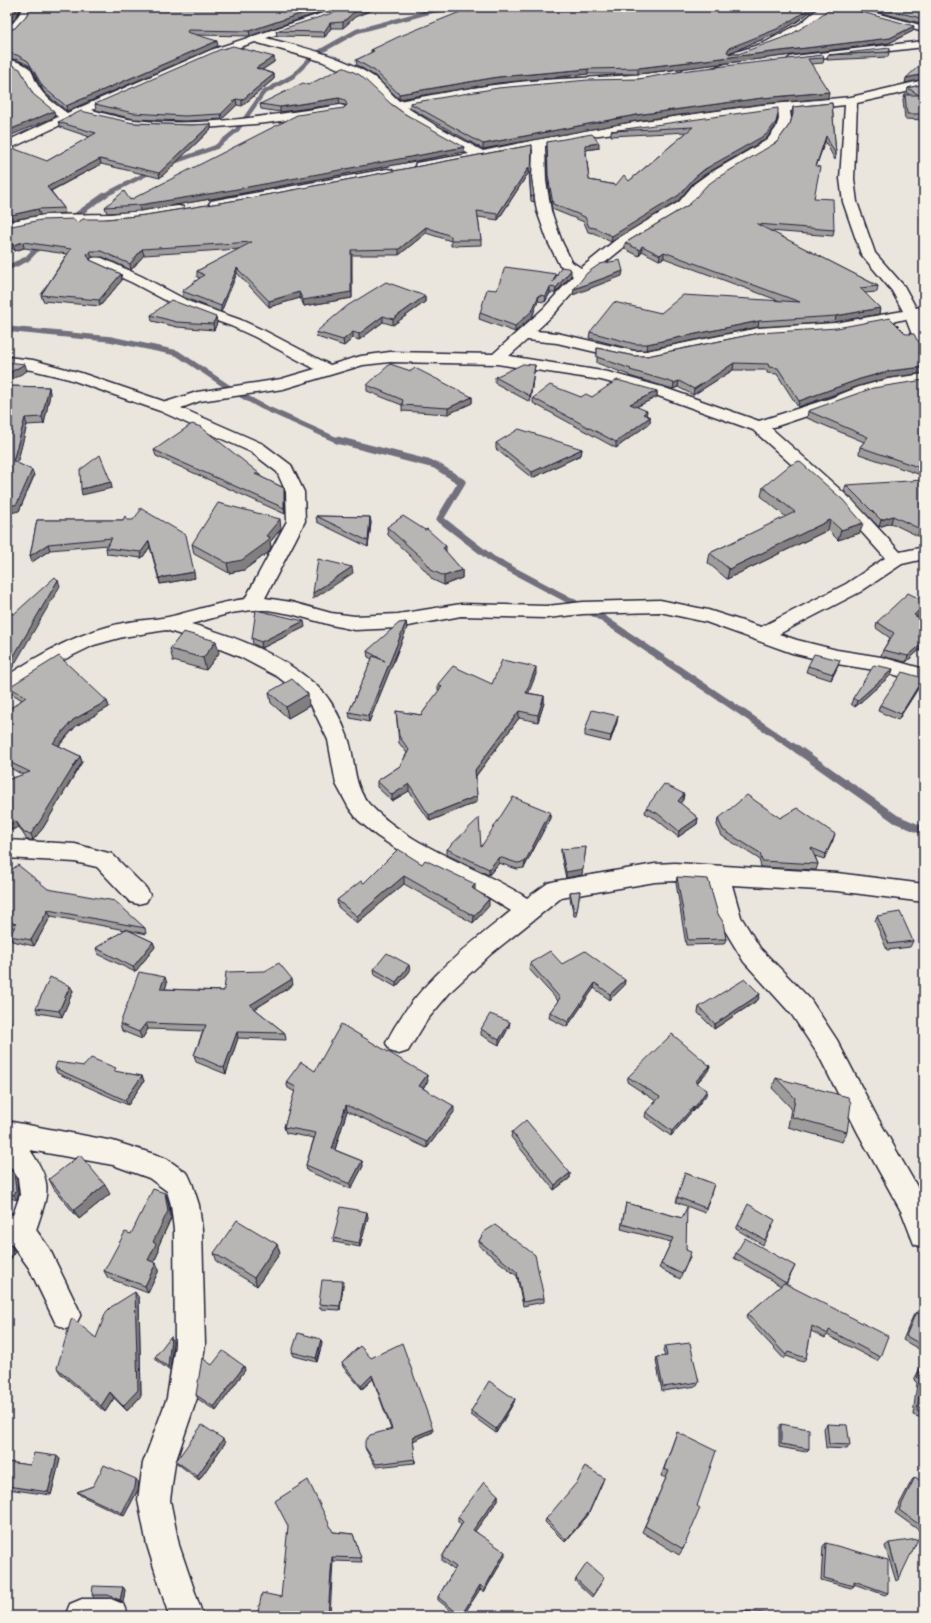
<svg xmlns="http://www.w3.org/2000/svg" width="931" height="1623" font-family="'Playpen Sans',sans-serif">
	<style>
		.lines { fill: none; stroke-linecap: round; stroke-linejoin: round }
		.stream-far3 { stroke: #716f7b; stroke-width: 4.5 }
		.stream-far2 { stroke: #716f7b; stroke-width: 5.5 }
		.stream-far1 { stroke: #716f7b; stroke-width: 7 }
		.stream { stroke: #716f7b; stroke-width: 8 }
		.street-casing { stroke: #22223b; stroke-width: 3 }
		.street { fill: #f7f3e8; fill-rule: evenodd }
		.wall { fill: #9e9d9c; stroke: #22223b }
		.shaded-wall { fill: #817f7f; stroke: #22223b }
		.building { fill: #b8b6b5; stroke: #22223b }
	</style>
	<rect width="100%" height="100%" fill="#eae6de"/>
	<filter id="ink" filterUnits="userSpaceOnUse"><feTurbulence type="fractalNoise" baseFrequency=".025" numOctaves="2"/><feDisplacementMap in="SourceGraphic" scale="8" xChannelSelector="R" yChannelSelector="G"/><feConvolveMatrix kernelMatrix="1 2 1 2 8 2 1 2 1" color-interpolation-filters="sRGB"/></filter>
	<g filter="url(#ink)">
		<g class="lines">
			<path class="stream-far3" d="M 168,164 L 216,147 L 237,130 L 263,93 L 293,76 L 314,55 L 357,31 L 432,11 L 466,7
				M 103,196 L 154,170"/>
			<path class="stream-far2" d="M 68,221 L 105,195
				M 7,268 L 27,259 L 42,243
				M 7,329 L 110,339 L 177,353 L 234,391 L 263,407 L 339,441"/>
			<path class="stream-far1" d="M 337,440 L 435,465 L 462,482 L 440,519 L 492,559 L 599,616 L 798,750"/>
			<path class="stream" d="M 797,749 L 896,819 L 924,831"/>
			<defs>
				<path id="street" d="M 24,7 L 34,7 C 28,18 20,33 7,36 L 7,27 L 14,22 Z
					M 341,7 L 357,7 L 356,9 L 266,38 C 302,47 343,56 374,77 C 383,84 390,93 399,101 C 447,92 495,83 544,80 C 588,77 631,77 675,70 L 679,72 L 681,74 L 679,76 L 675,78 L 638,82 L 510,90 L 406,107 L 435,125 L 483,151 L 592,128 L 761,105 L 851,97 L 924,80 L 924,88 L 857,103 L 854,179 L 857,202 L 875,253 L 904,286 L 916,308 L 924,306 L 924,316 L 920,316 L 924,325 L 924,350 L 919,348 L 916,345 L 906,319 L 835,333 L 758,338 L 646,361 L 634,361 L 557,343 L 527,340 L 509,356 L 608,372 L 662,387 L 759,421 L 831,398 L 859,387 L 888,379 L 924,374 L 924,384 L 889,389 L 871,393 L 843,404 L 771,428 L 853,501 L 900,552 L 924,547 L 924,559 L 902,564 L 860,592 L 779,634 L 797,640 L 837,650 L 881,657 L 924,669 L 924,683 L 881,671 L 837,664 L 792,653 L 706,622 L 660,612 L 583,614 L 547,618 L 461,616 L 398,628 L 355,630 L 331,625 L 291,614 L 268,610 L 252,610 L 231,613 L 191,624 C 238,637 289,657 324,693 C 334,705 343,724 348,738 C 356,760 352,785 369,804 C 412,849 476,865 527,898 L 548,883 L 556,881 L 655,864 L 675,863 L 837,873 L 924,884 L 924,902 L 837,891 L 732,885 L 741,917 L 760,948 L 810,999 L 837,1040 L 876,1115 L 923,1197 L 924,1248 L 914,1244 L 902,1213 L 858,1133 L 819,1056 L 792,1015 L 744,962 L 718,919 L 708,883 L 675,881 L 655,882 L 561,898 L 492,953 L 452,990 L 427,1020 L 408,1051 L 399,1054 L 390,1051 L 386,1043 C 413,987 464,949 511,911 L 485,895 L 412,859 L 377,836 L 358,820 L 349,808 L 336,784 L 328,740 L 312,707 L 295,690 L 278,677 L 240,657 L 200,641 L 166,630 L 123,637 L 94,645 L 51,666 L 14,691 L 7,693 L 7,676 C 43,652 80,632 123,623 C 138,620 153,620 168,617 C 194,611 219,602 245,599 L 287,521 L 286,492 L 277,472 L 251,452 L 160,411 L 69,379 L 32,370 L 7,367 L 7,357 L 33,360 L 81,373 L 166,402 L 197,392 L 281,379 L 315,369 L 255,337 L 231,326 L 180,308 L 133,283 L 92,264 L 90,261 L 92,258 L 97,257 L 102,258 L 143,277 L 190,302 L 241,320 L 265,331 L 330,365 L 361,356 L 390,352 L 493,354 L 544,308 L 573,276 L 559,264 L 548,242 L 537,211 L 532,181 L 533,149 L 421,170 L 416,169 L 415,166 L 416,163 L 469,154 L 406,118 L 392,108 L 371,87 L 361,79 L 321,61 L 255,42 L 219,54 L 92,110 C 106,114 120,118 134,120 C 202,128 273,115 340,105 L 344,106 L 346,109 L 344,112 L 266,123 L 192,129 L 134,127 L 82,115 L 7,150 L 7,141 L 58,117 L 35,98 L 22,73 L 7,66 L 7,59 C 40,67 27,72 43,93 C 50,101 59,107 67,113 L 211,50 ZM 845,105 L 840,179 L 843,202 L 861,254 L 892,291 L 903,311 L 835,323 L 758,328 L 646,351 L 634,351 L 557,333 L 536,331 L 554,314 L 586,278 L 628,244 L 689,208 L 704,190 L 715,182 L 775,146 L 788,129 L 791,119 L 790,111 ZM 778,112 L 779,119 L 776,128 L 767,140 L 705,176 L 694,184 L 679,202 L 618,238 L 581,268 L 572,262 L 562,242 L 551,211 L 546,181 L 545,146 L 592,136 L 761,113 ZM 390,362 L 497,364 L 601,380 L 650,393 L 753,430 L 841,509 L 885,558 L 846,584 L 761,627 L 708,610 L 660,600 L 583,602 L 547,606 L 461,604 L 398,614 L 355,616 L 331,613 L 291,602 L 265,598 L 305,521 L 304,492 L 291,465 L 263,444 L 181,408 L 200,401 L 283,389 L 363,365 Z
					M 820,7 L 831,7 C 806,42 732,60 692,73 L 684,73 L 682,71 L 684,69 L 764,43 L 801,23 Z
					M 836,7 L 853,7 L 924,26 L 924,32 L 837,9 Z
					M 924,41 L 924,47 L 794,62 L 790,61 L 788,59 L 790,57 L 794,56 Z
					M 387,169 L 392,170 L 394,173 L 392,176 L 216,208 L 211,207 L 209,204 L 211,201 L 216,200 Z
					M 178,206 L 183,207 L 185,210 L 183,213 L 111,223 L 43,223 L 23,226 L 7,231 L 7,222 L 43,215 L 111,214 Z
					M 7,840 L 75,844 L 112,854 L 146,888 L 150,895 L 146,902 L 138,904 L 130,902 L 97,867 L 75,862 L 7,858 Z
					M 7,1121 L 113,1141 L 157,1155 L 167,1159 L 188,1174 L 192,1183 L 199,1205 L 202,1230 L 205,1345 L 197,1398 L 175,1463 L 170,1500 L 179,1545 L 203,1616 L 169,1616 L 147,1545 L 138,1500 L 143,1463 L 167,1398 L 175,1345 L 174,1230 L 171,1205 L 167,1191 L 149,1178 L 113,1165 L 30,1150 C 54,1185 48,1193 36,1230 L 49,1248 L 81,1314 L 76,1324 L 66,1329 L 56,1324 L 29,1268 L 11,1243 L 7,1240 L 7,1213 L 13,1215 L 20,1195 L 18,1178 L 7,1161 Z
					M 82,1599 L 111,1599 L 123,1604 L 128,1616 L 65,1616 L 70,1604 Z"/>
			</defs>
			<use href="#street" class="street-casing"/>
			<use href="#street" class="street"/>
		</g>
		<path class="wall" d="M 31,7 L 336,7 L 250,36 L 195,35 L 218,46 L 67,111 L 44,92 L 30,66 L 18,60 L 7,58 L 7,31 L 15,28 L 26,16 Z
			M 540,7 L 816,7 L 798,21 L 776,34 L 729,53 L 728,53 L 730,54 L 738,54 L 913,31 L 889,43 L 638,74 L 588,74 L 498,83 L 399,99 L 375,76 L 357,65 L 356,60 L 371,53 L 371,50 L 469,12 L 523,9 Z
			M 859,7 L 924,7 L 924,24 Z
			M 355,17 L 343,28 L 331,28 L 325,37 L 277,36 L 276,31 Z
			M 889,52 L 888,57 L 827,60 L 828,55 Z
			M 823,55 L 824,58 L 823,63 L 811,64 L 828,98 L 761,104 L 636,121 L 483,149 L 410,108 L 410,103 L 639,79 Z
			M 274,57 L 274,62 L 262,70 L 274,74 L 274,79 L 242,106 L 237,105 L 222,119 L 185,121 L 134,119 L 96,110 L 95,104 Z
			M 924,84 L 924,120 L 905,119 L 903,100 L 905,95 L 910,95 L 907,93 L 908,88 Z
			M 308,85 L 391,104 L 405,114 L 464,152 L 222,197 L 140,211 L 107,213 L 105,207 L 130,200 L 344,108 L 346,106 L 345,105 L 340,104 L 280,112 L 261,109 L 260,104 Z
			M 832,103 L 836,155 L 835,160 L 825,141 L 816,167 L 814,198 L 834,230 L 833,236 L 770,231 L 878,286 L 877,292 L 865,293 L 880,308 L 879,314 L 835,322 L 758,327 L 646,350 L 634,350 L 589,338 L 590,332 L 661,313 L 780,301 L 664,258 L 659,260 L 642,251 L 639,256 L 625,249 L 625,243 L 690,204 L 777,142 L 790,124 L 792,118 L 792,112 L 793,107 Z
			M 778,114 L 777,119 L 775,127 L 766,139 L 704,175 L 693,183 L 678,201 L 611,242 L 594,233 L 588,232 L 584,222 L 552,209 L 548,181 L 547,142 L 599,148 L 586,150 L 589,180 L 616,185 L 629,181 L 687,132 L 611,136 L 611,131 Z
			M 58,122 L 133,123 L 191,125 L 211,124 L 211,129 L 160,178 L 101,164 L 51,191 L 64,208 L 65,213 L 40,215 L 7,221 L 47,161 L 90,137 L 60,127 Z
			M 532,145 L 531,175 L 534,197 L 534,202 L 531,201 L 529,172 L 498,220 L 478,217 L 481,240 L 481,245 L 451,246 L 451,241 L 426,233 L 399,255 L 352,255 L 352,298 L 304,306 L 300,298 L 269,307 L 237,273 L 221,312 L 183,297 L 182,291 L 200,278 L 197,277 L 197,271 L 240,249 L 144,255 L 131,270 L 103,257 L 92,257 L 90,259 L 90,260 L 121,274 L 122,280 L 100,306 L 43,301 L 41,295 L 67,254 L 24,248 L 15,251 L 10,246 L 7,246 L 7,227 L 77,223 L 107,219 L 146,215 L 250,198 Z
			M 556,274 L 571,276 L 555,293 L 550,293 L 545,302 L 538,301 L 532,317 L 515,332 L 479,319 L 480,313 L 497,290 Z
			M 425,296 L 425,302 L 393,325 L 383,322 L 359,340 L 353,338 L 344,346 L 317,337 L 316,332 Z
			M 151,315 L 216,317 L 217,323 L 214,330 L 177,327 L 152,321 Z
			M 759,333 L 888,378 L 859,386 L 798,407 L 777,374 L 767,373 L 767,370 L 733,370 L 693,395 L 678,387 L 673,389 L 629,376 L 629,375 L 597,363 L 597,348 L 634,356 L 647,356 Z
			M 535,365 L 534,371 L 530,402 L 495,383 L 495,377 Z
			M 924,380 L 924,476 L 859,454 L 860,447 L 864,442 L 807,418 L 808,411 Z
			M 367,385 L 472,397 L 472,403 L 448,414 L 402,411 L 402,405 L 367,391 Z
			M 7,386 L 49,387 L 50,394 L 44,424 L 27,425 L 17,463 L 32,470 L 34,476 L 19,511 Z
			M 657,391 L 657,397 L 636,407 L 646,415 L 650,417 L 650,423 L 616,448 L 533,403 L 533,398 L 592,397 Z
			M 496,443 L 582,449 L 581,455 L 532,478 L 496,449 Z
			M 154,450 L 260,474 L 261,477 L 284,488 L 285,514 L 156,456 Z
			M 846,485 L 924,530 L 918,536 L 891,523 L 879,527 L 844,491 Z
			M 763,487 L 860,533 L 838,540 L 828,530 L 727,579 L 708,563 L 710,553 L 786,517 L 761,496 Z
			M 316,516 L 370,517 L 371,523 L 368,547 L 317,522 Z
			M 37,520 L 127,520 L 195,578 L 160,584 L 150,547 L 142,558 L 107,554 L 106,548 L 108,545 L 50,550 L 32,562 L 30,556 Z
			M 387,527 L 446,552 L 462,570 L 462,578 L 444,585 L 433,580 L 424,569 L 388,535 Z
			M 281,529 L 270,542 L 271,547 L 269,552 L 244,570 L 229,573 L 194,554 L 192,544 Z
			M 924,609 L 916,616 L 924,621 L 924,646 L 906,662 L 881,656 L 883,650 L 890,638 L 876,628 L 877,622 Z
			M 406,622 L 407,628 L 369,722 L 350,718 L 349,712 L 372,659 L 368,657 L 367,651 Z
			M 305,627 L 262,648 L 253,644 L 252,638 Z
			M 170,649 L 219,653 L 206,670 L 173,661 Z
			M 808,666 L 838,666 L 831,680 L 806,672 Z
			M 893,669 L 891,675 L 855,707 L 851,704 L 853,698 Z
			M 536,674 L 528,693 L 544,696 L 544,703 L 538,722 L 519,718 L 476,776 L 477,802 L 430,821 L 409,791 L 392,801 L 377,787 L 377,781 L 400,766 L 407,753 L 399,743 L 396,711 L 421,715 L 439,691 L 438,690 L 438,684 L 492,684 Z
			M 921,684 L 898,720 L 878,711 L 880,705 Z
			M 9,687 L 107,701 L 109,707 L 76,726 L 59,746 L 80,756 L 82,762 L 43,828 L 33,840 L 27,840 L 19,827 L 7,832 L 7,780 L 23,775 L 7,766 L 7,711 L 22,700 L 11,693 Z
			M 269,692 L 309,706 L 288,718 L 271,703 Z
			M 617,722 L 610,742 L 585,736 L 585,730 Z
			M 683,800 L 680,803 L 698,818 L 697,824 L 678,837 L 656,819 L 645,813 L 646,808 Z
			M 550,812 L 550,818 L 524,868 L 517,869 L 499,863 L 489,875 L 447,855 L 447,849 L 481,847 Z
			M 718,819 L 833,840 L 824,859 L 815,856 L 818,864 L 816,870 L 761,867 L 759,859 L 722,836 L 717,825 Z
			M 561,849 L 582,875 L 566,878 L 561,855 Z
			M 422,864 L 475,890 L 489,906 L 473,923 L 404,884 L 357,923 L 338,907 L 337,900 L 364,883 Z
			M 7,873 L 145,928 L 146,934 L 128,930 L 153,942 L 155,947 L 135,972 L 98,954 L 96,948 L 125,930 L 51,916 L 34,946 L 12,941 L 10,936 L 14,928 L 7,926 Z
			M 677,877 L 718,914 L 726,939 L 724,944 L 686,945 L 676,883 Z
			M 580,891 L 576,916 L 574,916 L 570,898 L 570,892 Z
			M 877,916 L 913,941 L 910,947 L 887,950 L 875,921 Z
			M 530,963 L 562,964 L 625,980 L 624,986 L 610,1000 L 594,988 L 567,1027 L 549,1018 L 550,1012 L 558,1001 L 529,969 Z
			M 374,969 L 410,971 L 396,987 L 375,975 Z
			M 167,983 L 165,989 L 224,991 L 293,985 L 255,1009 L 285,1033 L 286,1040 L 238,1038 L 226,1074 L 196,1062 L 194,1055 L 203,1031 L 148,1029 L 142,1039 L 122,1031 L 120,1024 Z
			M 70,986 L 73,991 L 62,1017 L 38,1013 L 36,1008 Z
			M 760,994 L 758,1000 L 714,1029 L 698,1013 L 699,1007 Z
			M 509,1027 L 499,1045 L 481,1035 L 481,1029 Z
			M 55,1068 L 117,1072 L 142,1076 L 144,1081 L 128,1105 L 57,1073 Z
			M 315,1071 L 428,1081 L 423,1088 L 454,1112 L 427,1148 L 347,1111 L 335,1150 L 362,1161 L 363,1166 L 351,1189 L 307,1171 L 306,1165 L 314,1138 L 286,1133 L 284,1127 L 295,1092 L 288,1088 L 286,1082 Z
			M 708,1071 L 697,1083 L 706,1095 L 693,1112 L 692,1111 L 671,1136 L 645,1117 L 646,1112 L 656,1101 L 627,1082 L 628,1077 Z
			M 776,1078 L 847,1132 L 842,1142 L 788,1127 L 791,1108 L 772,1088 Z
			M 512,1132 L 570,1173 L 570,1178 L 554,1190 L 511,1137 Z
			M 7,1170 L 17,1179 L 18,1195 L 17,1200 L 7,1197 Z
			M 685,1173 L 714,1184 L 705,1213 L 676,1202 Z
			M 49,1179 L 110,1194 L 79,1219 L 54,1189 Z
			M 165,1193 L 168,1201 L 171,1218 L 158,1247 L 159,1251 L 154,1262 L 156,1263 L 159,1270 L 148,1293 L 108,1278 L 104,1271 L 131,1234 Z
			M 626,1203 L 682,1218 L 686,1250 L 690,1257 L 680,1279 L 659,1268 L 661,1264 L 671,1242 L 621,1229 Z
			M 368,1217 L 360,1247 L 334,1242 L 333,1238 Z
			M 738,1225 L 773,1225 L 763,1245 L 736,1229 Z
			M 484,1232 L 544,1298 L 544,1302 L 523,1306 L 517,1276 L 479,1246 L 479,1241 Z
			M 214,1253 L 280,1253 L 257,1286 L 217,1262 Z
			M 736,1253 L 795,1266 L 786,1285 L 880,1357 L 877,1361 L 827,1335 L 825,1338 L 811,1331 L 806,1358 L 803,1362 L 786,1356 L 784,1359 L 746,1318 L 748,1314 L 781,1286 L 734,1258 Z
			M 343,1285 L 340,1310 L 320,1309 L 319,1304 Z
			M 139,1298 L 141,1396 L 127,1411 L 114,1398 L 105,1412 L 61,1374 L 57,1368 L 96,1338 Z
			M 916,1312 L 924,1317 L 924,1352 L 903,1340 L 913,1316 Z
			M 321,1339 L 322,1343 L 317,1362 L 294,1356 L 292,1352 Z
			M 173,1341 L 170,1371 L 157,1361 L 155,1357 Z
			M 360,1346 L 433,1432 L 413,1441 L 415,1463 L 376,1467 L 366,1450 L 365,1447 L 391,1429 L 373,1379 L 362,1389 L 343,1367 L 342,1363 Z
			M 665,1346 L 699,1382 L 697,1386 L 662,1391 L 656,1361 L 657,1357 L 665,1357 L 663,1350 Z
			M 924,1360 L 924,1419 L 913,1415 L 917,1383 L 914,1380 Z
			M 212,1365 L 245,1370 L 216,1411 L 198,1399 L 196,1395 Z
			M 515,1399 L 514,1402 L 496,1433 L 471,1415 L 471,1411 Z
			M 781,1424 L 809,1449 L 806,1452 L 779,1447 L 779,1428 Z
			M 827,1424 L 850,1445 L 847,1449 L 826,1448 L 824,1428 Z
			M 677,1432 L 697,1506 L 683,1549 L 679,1555 L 642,1532 L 666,1478 L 661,1476 Z
			M 225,1443 L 199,1480 L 178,1464 L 176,1461 Z
			M 60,1459 L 51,1495 L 7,1489 L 7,1462 L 30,1465 Z
			M 915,1477 L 924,1528 L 920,1531 L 895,1513 L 912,1480 Z
			M 603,1481 L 588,1515 L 565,1542 L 545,1522 L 546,1519 Z
			M 139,1483 L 138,1490 L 124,1516 L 80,1495 L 77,1492 L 93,1486 Z
			M 498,1495 L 498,1500 L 475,1531 L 505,1556 L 484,1592 L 480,1589 L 463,1616 L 458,1616 L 438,1600 L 438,1597 L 454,1570 L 442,1561 L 442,1557 L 461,1525 L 458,1522 L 458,1517 Z
			M 333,1532 L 353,1534 L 362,1562 L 333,1561 L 281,1597 Z
			M 826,1543 L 888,1593 L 885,1595 L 854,1584 L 854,1586 L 851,1588 L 821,1580 L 823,1546 Z
			M 889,1543 L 899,1579 L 896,1581 L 885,1546 Z
			M 576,1579 L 603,1580 L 592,1597 L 575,1581 Z
			M 123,1587 L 125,1590 L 123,1602 L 111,1598 L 94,1598 L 92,1595 Z
			M 743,1611 L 776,1616 L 741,1616 L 741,1614 Z"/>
		<path class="shaded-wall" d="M 18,7 L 22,7 L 13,21 L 7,25 L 7,19 Z
			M 321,7 L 336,7 L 250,36 L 249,31 Z
			M 367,7 L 380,7 L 355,17 L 343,28 L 343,22 L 354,12 Z
			M 811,7 L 816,7 L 798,21 L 776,34 L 729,53 L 726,57 L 727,52 L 729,48 Z
			M 330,23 L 331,28 L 325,37 L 324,32 Z
			M 914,26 L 913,31 L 889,43 L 638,74 L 638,68 L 890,38 Z
			M 217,41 L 218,46 L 67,111 L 66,106 Z
			M 274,57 L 274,62 L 257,73 L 256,68 Z
			M 588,69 L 588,74 L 498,83 L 399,99 L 399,94 L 498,77 Z
			M 274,74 L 274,79 L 242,106 L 242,100 Z
			M 924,74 L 924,79 L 905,83 L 906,78 Z
			M 829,92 L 828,98 L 761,104 L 636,121 L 483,149 L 483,144 L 636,115 L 762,98 Z
			M 339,98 L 340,104 L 280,112 L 280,107 Z
			M 236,99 L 237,105 L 222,119 L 221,114 Z
			M 54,111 L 55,117 L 7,137 L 7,131 Z
			M 778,114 L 777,119 L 775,127 L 766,139 L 704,175 L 693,183 L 678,201 L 611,242 L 612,236 L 694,178 Z
			M 211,124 L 211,129 L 160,178 L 159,173 Z
			M 826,136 L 825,141 L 814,172 Z
			M 599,143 L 599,148 L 585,150 L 585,145 Z
			M 464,147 L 464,152 L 222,197 L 140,211 L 139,205 Z
			M 100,159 L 101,164 L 48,192 L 47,187 Z
			M 529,167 L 529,172 L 498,220 L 498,214 Z
			M 38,209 L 40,215 L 7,221 L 7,216 Z
			M 426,227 L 426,233 L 399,255 L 399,249 Z
			M 7,240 L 8,240 L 10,246 L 7,246 Z
			M 23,242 L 24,248 L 15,251 L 13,245 Z
			M 642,246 L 642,251 L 639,256 L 640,250 Z
			M 142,249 L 144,255 L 131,270 L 130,264 Z
			M 351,250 L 352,298 L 304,306 L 303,300 Z
			M 90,251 L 92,257 L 89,260 L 87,254 Z
			M 664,252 L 664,258 L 659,260 L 660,255 Z
			M 237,268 L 237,273 L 221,312 L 221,306 Z
			M 571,270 L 571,276 L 555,293 L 556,288 Z
			M 623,271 L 622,276 L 573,295 L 574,289 Z
			M 121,274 L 122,280 L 100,306 L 99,300 Z
			M 550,287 L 550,293 L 545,302 L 546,296 Z
			M 299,292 L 300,298 L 269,307 L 269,301 Z
			M 539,295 L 538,301 L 532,317 L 515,332 L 515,326 Z
			M 425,296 L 425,302 L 393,325 L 393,319 Z
			M 880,308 L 879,314 L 835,322 L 836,316 Z
			M 383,316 L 383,322 L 359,340 L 359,334 Z
			M 216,317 L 217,323 L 214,330 L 213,324 Z
			M 759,321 L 758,327 L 646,350 L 647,344 Z
			M 353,332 L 353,338 L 344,346 L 343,340 Z
			M 734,363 L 733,370 L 693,395 L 694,389 Z
			M 25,364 L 27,371 L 7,382 L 7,374 Z
			M 535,365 L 534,371 L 530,402 L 530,396 Z
			M 924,367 L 924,373 L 888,378 L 859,386 L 798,407 L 799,401 L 860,379 L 889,371 Z
			M 679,381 L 678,387 L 673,389 L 674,383 Z
			M 49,387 L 50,394 L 44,424 L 42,417 Z
			M 657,391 L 657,397 L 629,410 L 630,404 Z
			M 472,397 L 472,403 L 448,414 L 448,408 Z
			M 647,411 L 646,417 L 643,414 Z
			M 650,417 L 650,423 L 616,448 L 616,442 Z
			M 25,418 L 27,425 L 16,468 L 13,461 Z
			M 582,449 L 581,455 L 532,478 L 532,472 Z
			M 32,470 L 34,476 L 19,511 L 7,514 L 7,507 Z
			M 111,482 L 112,488 L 82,495 L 81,489 Z
			M 284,488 L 285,494 L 285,514 L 284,508 Z
			M 893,516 L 891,523 L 879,527 L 881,520 Z
			M 370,517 L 371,523 L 368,547 L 368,541 Z
			M 280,519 L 281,529 L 270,542 L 271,547 L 269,552 L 244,570 L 229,573 L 227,563 Z
			M 10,520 L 13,527 L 7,531 L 7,522 Z
			M 830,520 L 828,530 L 727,579 L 729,569 Z
			M 863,523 L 860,533 L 838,540 L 841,530 Z
			M 924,526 L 924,530 L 918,536 L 920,529 Z
			M 149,541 L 150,547 L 142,558 L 141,552 Z
			M 48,544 L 50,550 L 32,562 L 30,556 Z
			M 446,546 L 446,555 L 443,548 Z
			M 352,567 L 353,573 L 313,599 L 313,593 Z
			M 462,570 L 462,578 L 444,585 L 444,576 Z
			M 194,572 L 195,578 L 160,584 L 159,578 Z
			M 58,580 L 60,586 L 10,672 L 7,674 L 7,667 Z
			M 924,605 L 924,609 L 911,621 L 914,615 Z
			M 304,621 L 305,627 L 262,648 L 261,642 Z
			M 406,622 L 407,628 L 369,722 L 368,716 Z
			M 216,641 L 219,653 L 206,670 L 203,658 Z
			M 924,642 L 924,646 L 906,662 L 908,656 Z
			M 840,660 L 838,666 L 831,680 L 833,674 Z
			M 536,667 L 536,674 L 526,700 L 526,693 Z
			M 893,669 L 891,675 L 855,707 L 857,701 Z
			M 923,678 L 921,684 L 898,720 L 901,714 Z
			M 308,694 L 309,706 L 288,718 L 286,707 Z
			M 544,696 L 544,703 L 538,722 L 538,715 Z
			M 107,701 L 109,707 L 76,726 L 55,749 L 53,743 L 73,720 Z
			M 519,711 L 519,718 L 475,777 L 475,770 Z
			M 618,716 L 617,722 L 610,742 L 611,736 Z
			M 80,756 L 82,762 L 43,828 L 33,840 L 31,834 Z
			M 409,784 L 409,791 L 392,801 L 392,795 Z
			M 684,794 L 683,800 L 677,807 L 678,801 Z
			M 477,796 L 477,802 L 430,821 L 429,815 Z
			M 550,812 L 550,818 L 524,868 L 525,862 Z
			M 698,818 L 697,824 L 678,837 L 679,831 Z
			M 16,821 L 19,827 L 7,832 L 7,825 Z
			M 835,834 L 833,840 L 824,859 L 826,854 Z
			M 586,847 L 582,875 L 566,878 L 566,872 Z
			M 499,857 L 499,863 L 489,875 L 489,869 Z
			M 404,876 L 404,884 L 357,923 L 357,916 Z
			M 475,884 L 475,892 L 472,888 Z
			M 489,899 L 489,906 L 473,923 L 474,916 Z
			M 48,910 L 51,916 L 34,946 L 31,940 Z
			M 153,942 L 155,947 L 135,972 L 133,967 Z
			M 409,965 L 410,971 L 396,987 L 396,982 Z
			M 165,977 L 167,983 L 163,996 L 160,989 Z
			M 292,979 L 293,985 L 251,1011 L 250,1005 Z
			M 625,980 L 624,986 L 610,1000 L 610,994 Z
			M 595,983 L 594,988 L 567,1027 L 568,1022 Z
			M 70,986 L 73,991 L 62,1017 L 59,1011 Z
			M 760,994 L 758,1000 L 714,1029 L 715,1024 Z
			M 9,1017 L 11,1023 L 7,1030 L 7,1020 Z
			M 510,1022 L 509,1027 L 499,1045 L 499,1040 Z
			M 146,1023 L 148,1029 L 142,1039 L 139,1032 Z
			M 237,1032 L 238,1038 L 226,1074 L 224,1068 Z
			M 710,1066 L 708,1071 L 693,1087 L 695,1082 Z
			M 427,1075 L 428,1081 L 420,1092 L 419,1086 Z
			M 142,1076 L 144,1081 L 128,1105 L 125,1100 Z
			M 707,1090 L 706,1095 L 693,1112 L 695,1107 Z
			M 346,1105 L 347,1111 L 333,1155 L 332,1149 Z
			M 454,1106 L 454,1112 L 427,1148 L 427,1142 Z
			M 694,1106 L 692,1111 L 671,1136 L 672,1131 Z
			M 362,1161 L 363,1166 L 351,1189 L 350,1184 Z
			M 570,1173 L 570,1178 L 554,1190 L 555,1185 Z
			M 14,1174 L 17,1179 L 18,1195 L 17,1200 L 14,1195 Z
			M 105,1185 L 110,1194 L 79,1219 L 74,1210 Z
			M 165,1193 L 168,1201 L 171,1218 L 158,1247 L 159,1251 L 151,1268 L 148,1260 Z
			M 367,1212 L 368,1217 L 360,1247 L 359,1243 Z
			M 10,1244 L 15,1252 L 7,1265 L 7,1249 Z
			M 277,1244 L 280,1253 L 257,1286 L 254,1278 Z
			M 156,1263 L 159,1270 L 148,1293 L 145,1286 Z
			M 343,1281 L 343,1285 L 340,1310 L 340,1306 Z
			M 135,1292 L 139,1298 L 141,1396 L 127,1411 L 123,1406 Z
			M 171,1337 L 173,1341 L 170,1371 L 168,1367 Z
			M 321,1339 L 322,1343 L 317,1362 L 316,1358 Z
			M 244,1366 L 245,1370 L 216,1411 L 214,1407 Z
			M 372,1375 L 373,1379 L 362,1389 L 361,1386 Z
			M 110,1392 L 114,1398 L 105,1412 L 101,1406 Z
			M 515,1399 L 514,1402 L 496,1433 L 496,1429 Z
			M 433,1429 L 433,1432 L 413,1441 L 415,1463 L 413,1437 Z
			M 223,1439 L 225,1443 L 199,1480 L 197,1476 Z
			M 57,1456 L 60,1459 L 51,1495 L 48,1492 Z
			M 604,1478 L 588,1515 L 565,1542 L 566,1540 Z
			M 136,1479 L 139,1483 L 138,1490 L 124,1516 L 122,1513 Z
			M 498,1495 L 498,1500 L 473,1534 L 473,1530 Z
			M 505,1552 L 505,1556 L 484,1592 L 484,1589 Z
			M 332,1557 L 333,1561 L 330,1616 L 328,1616 Z
			M 480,1585 L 480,1589 L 463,1616 L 461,1616 Z
			M 123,1587 L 125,1590 L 123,1602 L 120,1600 Z"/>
		<path class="building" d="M 7,7 L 18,7 L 12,16 L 7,19 Z
			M 31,7 L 321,7 L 249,31 L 188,30 L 187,32 L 217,41 L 66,106 L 43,87 L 28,61 L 17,55 L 7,53 L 7,31 L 15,28 L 26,16 Z
			M 351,7 L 367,7 L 354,12 L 343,22 L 330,23 L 324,32 L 276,31 Z
			M 493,7 L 522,7 L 523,9 L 540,7 L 811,7 L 798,16 L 777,29 L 729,48 L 727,52 L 730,54 L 738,54 L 790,35 L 815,20 L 825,12 L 830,7 L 843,7 L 914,26 L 890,38 L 638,68 L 588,69 L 498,77 L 399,94 L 375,71 L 356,60 L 374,51 L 371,50 L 398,37 L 465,10 L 469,12 Z
			M 878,7 L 924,7 L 924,19 Z
			M 233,46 L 274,57 L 256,68 L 274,74 L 242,100 L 236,99 L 221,114 L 185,116 L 133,113 L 95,104 L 219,50 Z
			M 890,48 L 889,52 L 828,55 Z
			M 823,55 L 824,58 L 808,59 L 829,92 L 762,98 L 636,115 L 483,144 L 410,103 L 498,88 L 588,80 L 639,79 L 689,70 Z
			M 924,61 L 924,74 L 906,78 Z
			M 7,63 L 20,69 L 33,94 L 54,111 L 7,131 Z
			M 343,67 L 360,75 L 391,104 L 405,114 L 464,147 L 221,192 L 139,205 L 105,207 L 124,191 L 130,200 L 297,115 L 344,108 L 347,105 L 345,100 L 339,98 L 280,107 L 260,104 L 303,83 L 308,85 Z
			M 924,84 L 924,114 L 907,114 L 905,95 L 919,95 L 908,88 Z
			M 832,103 L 836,155 L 826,136 L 816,166 L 820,167 L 814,198 L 833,199 L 834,230 L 757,224 L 878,286 L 860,288 L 880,308 L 836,316 L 759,321 L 647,344 L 635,344 L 590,332 L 614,302 L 661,313 L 683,295 L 800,302 L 664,252 L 660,255 L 642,246 L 640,250 L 625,243 L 690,204 L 706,186 L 717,178 L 777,142 L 790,124 L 793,114 L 793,107 Z
			M 778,108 L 778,114 L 776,122 L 767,134 L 705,169 L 694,178 L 679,195 L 612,236 L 595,228 L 589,227 L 585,217 L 553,204 L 548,175 L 547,142 L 592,134 L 599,143 L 585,145 L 589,180 L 616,185 L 624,175 L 629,181 L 693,127 L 611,131 Z
			M 81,111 L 133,123 L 191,125 L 211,124 L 159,173 L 100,159 L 47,187 L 64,208 L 38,209 L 7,216 L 7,146 L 47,161 L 96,133 L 58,122 Z
			M 532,145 L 531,175 L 534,197 L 531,196 L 529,167 L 498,214 L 477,211 L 481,240 L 451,240 L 451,236 L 426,227 L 399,249 L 351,250 L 351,292 L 303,300 L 299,292 L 269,301 L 237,268 L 221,306 L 182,291 L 204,275 L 197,271 L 252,242 L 142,249 L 130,264 L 101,251 L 90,251 L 87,254 L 90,260 L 121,274 L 99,300 L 41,295 L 71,249 L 23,242 L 13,245 L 8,240 L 7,240 L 7,227 L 41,220 L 74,219 L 77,223 L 83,219 L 107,219 L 146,215 L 250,198 Z
			M 620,260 L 623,271 L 574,289 L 587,273 L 600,264 Z
			M 505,267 L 556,274 L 553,282 L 561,267 L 568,268 L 571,270 L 556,288 L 550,287 L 546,296 L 539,295 L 532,311 L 515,326 L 480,313 L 487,289 L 497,290 Z
			M 386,282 L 425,296 L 393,319 L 383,316 L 359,334 L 353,332 L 343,340 L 316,332 L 347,306 Z
			M 171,300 L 216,317 L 213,324 L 176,322 L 151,315 Z
			M 890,318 L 906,334 L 914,334 L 917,340 L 924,345 L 924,367 L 889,371 L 860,379 L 799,401 L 778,368 L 769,367 L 768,364 L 734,363 L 694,389 L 679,381 L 674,383 L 630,370 L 631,369 L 597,357 L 597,348 L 634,356 L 647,356 L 759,333 L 837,328 Z
			M 7,362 L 25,364 L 7,374 Z
			M 390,364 L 411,371 L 415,368 L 472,397 L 448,408 L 402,405 L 403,400 L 367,385 Z
			M 523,364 L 535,365 L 530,396 L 495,377 Z
			M 617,380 L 657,391 L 630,404 L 647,411 L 643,414 L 650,417 L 616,442 L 533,398 L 550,385 L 581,397 L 586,394 L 592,397 Z
			M 924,380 L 924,469 L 860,447 L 868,437 L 808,411 L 873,388 Z
			M 7,386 L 49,387 L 42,417 L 25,418 L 13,461 L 32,470 L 17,504 L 7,507 Z
			M 192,424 L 201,427 L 260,474 L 255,474 L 284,488 L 284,508 L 154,450 Z
			M 519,429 L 582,449 L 532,472 L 496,443 Z
			M 100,455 L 111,482 L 81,489 L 80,470 Z
			M 799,461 L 843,500 L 863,523 L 841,530 L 830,520 L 729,569 L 710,553 L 795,512 L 763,487 L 790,465 Z
			M 924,480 L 924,526 L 920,529 L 893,516 L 881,520 L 846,485 Z
			M 218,503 L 280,519 L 266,536 L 270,537 L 267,542 L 242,560 L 227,563 L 192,544 Z
			M 140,508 L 186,535 L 194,572 L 159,578 L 149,541 L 141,552 L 106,548 L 112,538 L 48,544 L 30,556 L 37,520 L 123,520 L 125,516 L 127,520 L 133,520 L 140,511 Z
			M 316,516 L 370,517 L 368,541 Z
			M 403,516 L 425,530 L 427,529 L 446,546 L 443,548 L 462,570 L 444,576 L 433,571 L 424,560 L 387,527 Z
			M 318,559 L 352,567 L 313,593 Z
			M 55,577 L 58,580 L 8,666 L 7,667 L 7,613 L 14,614 Z
			M 908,593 L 924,601 L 924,605 L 914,615 L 924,621 L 924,642 L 908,656 L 883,650 L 894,633 L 877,622 Z
			M 256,610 L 304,621 L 261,642 L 252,638 Z
			M 406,622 L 368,716 L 349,712 L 373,656 L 385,661 L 367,651 L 399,623 Z
			M 183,632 L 216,641 L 203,658 L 170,649 Z
			M 814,654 L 840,660 L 833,674 L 808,666 Z
			M 59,656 L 107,701 L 73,720 L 53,743 L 80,756 L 40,821 L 31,834 L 24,833 L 16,821 L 7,825 L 7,780 L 30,772 L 7,761 L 7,711 L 26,697 L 9,687 Z
			M 502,660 L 536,667 L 526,693 L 544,696 L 538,715 L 519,711 L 475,770 L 477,796 L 429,815 L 409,784 L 392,795 L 377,781 L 400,766 L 409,750 L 399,736 L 396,711 L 421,715 L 442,686 L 438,684 L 453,666 L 492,684 Z
			M 874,665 L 893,669 L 857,701 L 853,698 Z
			M 902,672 L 923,678 L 901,714 L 880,705 Z
			M 292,679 L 308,694 L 286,707 L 269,692 Z
			M 592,710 L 618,716 L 611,736 L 585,730 Z
			M 664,784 L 684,794 L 678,801 L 698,818 L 679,831 L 657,813 L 646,808 Z
			M 747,795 L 780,818 L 797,808 L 835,834 L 826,854 L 811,848 L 818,864 L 762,861 L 760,853 L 723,830 L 718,819 Z
			M 513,797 L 550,812 L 525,862 L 517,863 L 499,857 L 489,869 L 447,849 L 479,818 L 481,847 Z
			M 586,847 L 583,869 L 566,872 L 561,849 Z
			M 398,849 L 422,864 L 425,860 L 475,884 L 472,888 L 489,899 L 474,916 L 404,876 L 357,916 L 337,900 L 361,881 L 364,883 Z
			M 18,865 L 48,889 L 115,901 L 145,928 L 48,910 L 31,940 L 10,936 L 16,924 L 7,921 L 7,873 Z
			M 677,877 L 708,879 L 718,914 L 723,922 L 726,939 L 688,940 Z
			M 580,891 L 577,911 L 574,911 L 570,892 Z
			M 900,912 L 913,941 L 889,944 L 877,916 Z
			M 126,929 L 153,942 L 133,967 L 96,948 Z
			M 550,951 L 562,964 L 585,951 L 625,980 L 610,994 L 595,983 L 568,1022 L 550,1012 L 560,998 L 530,963 Z
			M 387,953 L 409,965 L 396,982 L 374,969 Z
			M 279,963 L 292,979 L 250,1005 L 285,1033 L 237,1032 L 224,1068 L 194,1055 L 206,1025 L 146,1023 L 139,1032 L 120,1024 L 139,972 L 165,977 L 160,989 L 224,991 L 226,972 L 265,971 Z
			M 50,977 L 70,986 L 59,1011 L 36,1008 Z
			M 745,979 L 760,994 L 715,1024 L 699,1007 Z
			M 490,1014 L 510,1022 L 499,1040 L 481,1029 Z
			M 341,1024 L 427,1075 L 419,1086 L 454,1106 L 427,1142 L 346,1105 L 332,1149 L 362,1161 L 350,1184 L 306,1165 L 316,1133 L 284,1127 L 296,1087 L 286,1082 L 301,1062 L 315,1071 Z
			M 672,1034 L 710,1066 L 695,1082 L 707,1090 L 695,1107 L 694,1106 L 672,1131 L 646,1112 L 660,1097 L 628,1077 Z
			M 91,1058 L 116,1068 L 114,1071 L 142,1076 L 125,1100 L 55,1068 L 57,1062 L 84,1066 Z
			M 776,1078 L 848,1097 L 851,1103 L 847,1132 L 792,1117 L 795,1098 Z
			M 526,1120 L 570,1173 L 555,1185 L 512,1132 Z
			M 80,1155 L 105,1185 L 74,1210 L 49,1179 Z
			M 7,1170 L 12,1171 L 14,1174 L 16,1190 L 14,1195 L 7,1193 Z
			M 685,1173 L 714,1184 L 706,1208 L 677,1197 Z
			M 153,1189 L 165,1193 L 168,1211 L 153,1242 L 156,1244 L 148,1260 L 156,1263 L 145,1286 L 104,1271 L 125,1232 L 131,1234 Z
			M 626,1203 L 682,1218 L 687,1207 L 686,1250 L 691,1252 L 682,1274 L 661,1264 L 673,1238 L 622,1224 Z
			M 748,1204 L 775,1220 L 765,1240 L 738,1225 Z
			M 341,1207 L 367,1212 L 359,1243 L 333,1238 Z
			M 237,1220 L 277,1244 L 254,1278 L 214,1253 Z
			M 495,1225 L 535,1255 L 544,1298 L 523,1302 L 517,1272 L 479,1241 L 484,1232 Z
			M 745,1238 L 795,1266 L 786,1283 L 736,1253 Z
			M 7,1240 L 10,1244 L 7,1249 Z
			M 322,1280 L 343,1281 L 340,1306 L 319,1304 Z
			M 784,1283 L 888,1336 L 880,1357 L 829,1330 L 828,1334 L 812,1326 L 806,1358 L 788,1352 L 786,1355 L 748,1314 Z
			M 135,1292 L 138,1390 L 123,1406 L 110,1392 L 101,1406 L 57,1368 L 71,1320 L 73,1319 L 96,1338 L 106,1312 L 111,1307 Z
			M 916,1312 L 924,1317 L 924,1346 L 906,1336 Z
			M 298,1333 L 321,1339 L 316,1358 L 292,1352 Z
			M 171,1336 L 171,1337 L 168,1367 L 155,1357 Z
			M 402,1343 L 433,1429 L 413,1437 L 415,1459 L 376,1464 L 365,1447 L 365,1441 L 370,1435 L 392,1429 L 372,1375 L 361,1386 L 342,1363 L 360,1346 L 371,1358 Z
			M 690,1343 L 699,1382 L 663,1387 L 657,1357 L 667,1356 L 665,1346 Z
			M 223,1351 L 244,1366 L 214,1407 L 196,1395 L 202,1358 L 212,1365 Z
			M 924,1363 L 924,1414 L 917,1411 L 921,1379 L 917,1377 Z
			M 489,1381 L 515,1399 L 496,1429 L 471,1411 Z
			M 781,1424 L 809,1429 L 809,1449 L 781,1444 Z
			M 827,1424 L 847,1425 L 850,1445 L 829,1444 Z
			M 202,1425 L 223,1439 L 197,1476 L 176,1461 Z
			M 677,1432 L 716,1451 L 697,1506 L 700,1508 L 683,1549 L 645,1526 L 669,1471 L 664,1469 Z
			M 34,1453 L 57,1456 L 48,1492 L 7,1486 L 7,1462 L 30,1465 Z
			M 104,1465 L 136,1479 L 135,1487 L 122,1513 L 77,1492 L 93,1486 Z
			M 585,1466 L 604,1478 L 589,1512 L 566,1540 L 546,1519 L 578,1481 Z
			M 915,1477 L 924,1483 L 924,1528 L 899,1510 Z
			M 308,1480 L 333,1532 L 353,1534 L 361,1558 L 332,1557 L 328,1616 L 257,1616 L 262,1593 L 281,1597 L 288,1526 L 275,1501 Z
			M 484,1482 L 498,1495 L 473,1530 L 505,1552 L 484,1589 L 480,1585 L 461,1616 L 438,1597 L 456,1567 L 442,1557 L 463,1522 L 458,1517 Z
			M 918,1539 L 899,1579 L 889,1543 Z
			M 826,1543 L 888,1560 L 888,1593 L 854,1581 L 854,1586 L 824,1578 Z
			M 587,1563 L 604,1578 L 593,1595 L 576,1579 Z
			M 93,1586 L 123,1587 L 120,1600 L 108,1595 L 92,1595 Z
			M 743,1611 L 776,1614 L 776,1616 L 743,1616 Z
			M 512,1612 L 518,1616 L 510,1616 Z"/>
	</g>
	<rect width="931" height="1623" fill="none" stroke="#f7f3e8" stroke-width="24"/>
	<rect x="12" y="12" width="907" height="1599" fill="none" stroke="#22223b" stroke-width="1.5" filter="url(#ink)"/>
</svg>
